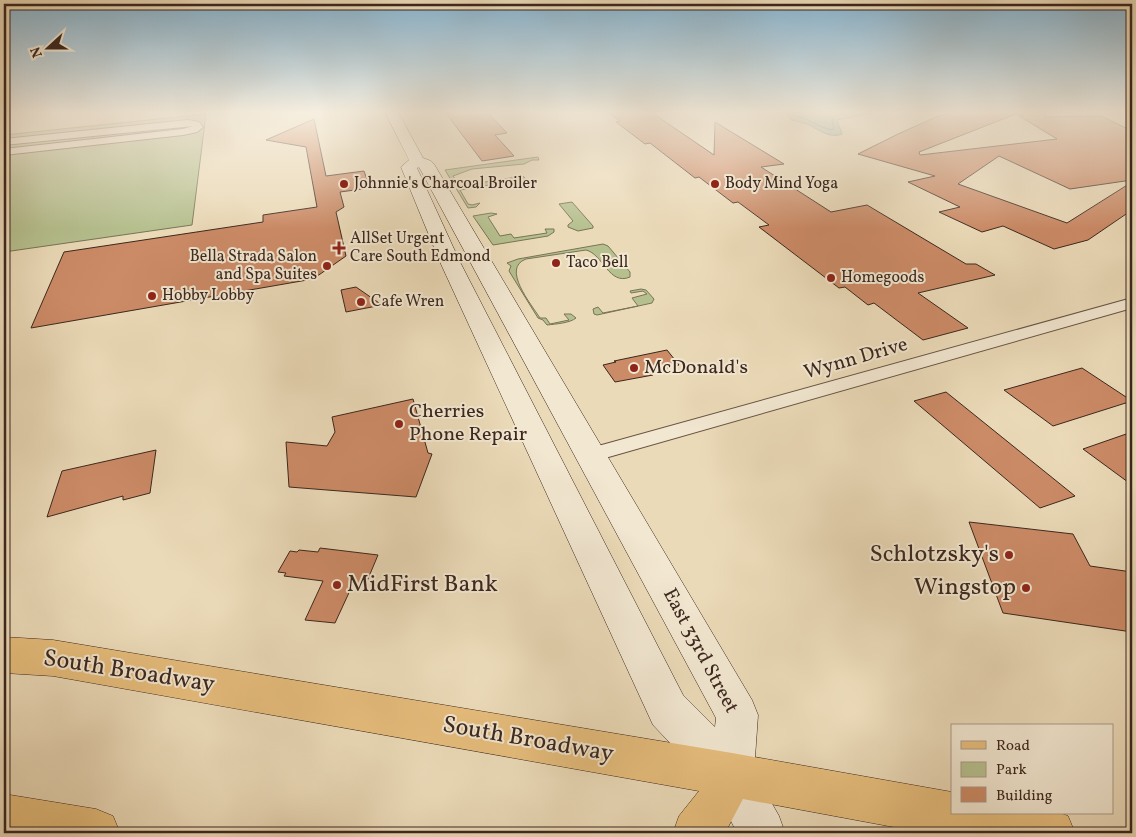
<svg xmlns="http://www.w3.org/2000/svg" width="1136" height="837" font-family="Vollkorn,serif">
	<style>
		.green { fill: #b6c08f; stroke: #787456 }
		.water { fill: #99bab3; stroke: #737f77 }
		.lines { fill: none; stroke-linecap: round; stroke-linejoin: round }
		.shore { stroke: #6a7068; stroke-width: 1 }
		.building { fill: #cc8b67; stroke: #3b271e; fill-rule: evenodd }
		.minor-casing { stroke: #675444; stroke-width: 2 }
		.secondary-casing { stroke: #3b271e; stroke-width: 1 }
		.primary-casing { stroke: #3b271e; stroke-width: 1 }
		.minor { fill: #f2e7d1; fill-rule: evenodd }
		.secondary { fill: #f2e7d1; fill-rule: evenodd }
		.primary { fill: #e6bd7c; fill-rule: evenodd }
		.poi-dot { fill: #8f2418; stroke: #f2e7d1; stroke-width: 2 }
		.labels { text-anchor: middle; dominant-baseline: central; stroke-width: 4; stroke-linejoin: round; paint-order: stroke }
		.far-poi-label { font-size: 16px; fill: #3b271e; stroke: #f2e7d1; text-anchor: start }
		.street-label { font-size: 20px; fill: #3b271e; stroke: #f2e7d1 }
		.poi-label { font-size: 20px; fill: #3b271e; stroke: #f2e7d1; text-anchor: start }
		.near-poi-label { font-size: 24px; fill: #3b271e; stroke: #f2e7d1; text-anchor: end }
		.near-street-label { font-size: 24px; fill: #3b271e; stroke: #f2e7d1 }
	</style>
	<rect width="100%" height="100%" fill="#ebdab8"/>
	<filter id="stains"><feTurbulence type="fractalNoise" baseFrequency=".004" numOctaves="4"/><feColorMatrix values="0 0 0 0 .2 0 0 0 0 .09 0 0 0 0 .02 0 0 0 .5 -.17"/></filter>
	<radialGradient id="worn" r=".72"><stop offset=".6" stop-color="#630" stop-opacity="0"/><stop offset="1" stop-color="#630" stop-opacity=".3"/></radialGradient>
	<path class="green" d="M 206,114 L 192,225 L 4,252 L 4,135 Z
		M 538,157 L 539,160 L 532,160 L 524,164 L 472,169 L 453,176 L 459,186 L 523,176 L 526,179 L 460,190 L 468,204 L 472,205 L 480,203 L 476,207 L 468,208 L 445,170 Z
		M 572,202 L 593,226 L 593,228 L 578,231 L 568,227 L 568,225 L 573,221 L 559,204 Z
		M 491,213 L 497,214 L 488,217 L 500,236 L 511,234 L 514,238 L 547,233 L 545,229 L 554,229 L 554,232 L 548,236 L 493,245 L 473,216 Z
		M 603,244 L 608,246 L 630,272 L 630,277 C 609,286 603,254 586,250 L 526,259 C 501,268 531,304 540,318 L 546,318 L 550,324 L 569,320 L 564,314 L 571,314 L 576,318 C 570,323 556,324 547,325 L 543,320 L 538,318 L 509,271 L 511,266 L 507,263 L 518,259 Z
		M 641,289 L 646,290 L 654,299 L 652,303 L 597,315 L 594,314 L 593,309 L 598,307 L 603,313 L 638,306 L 632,298 L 647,294 L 643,291 L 631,293 L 630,291 Z"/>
	<path class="water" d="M 786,112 L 876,112 L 837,120 L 842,134 C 829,139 818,129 807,124 C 802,122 796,121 791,120 Z"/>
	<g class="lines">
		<path class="shore" d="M 792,112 L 793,115 C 807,118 818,127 832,130 L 834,128 L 832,121 L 834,117 L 849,112"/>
	</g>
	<path class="building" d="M 445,112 L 487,112 L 507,133 L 495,135 L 514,156 L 482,161 Z
		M 608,112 L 651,112 L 714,155 L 715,122 L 784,164 L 761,167 L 831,212 L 867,205 L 966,264 L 976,264 L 995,275 L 918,293 L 968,328 L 923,340 L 874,303 L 868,305 L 845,287 L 839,288 L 759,227 L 769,225 L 738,202 L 733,203 L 699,177 L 695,178 L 650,143 L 645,144 L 616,122 L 620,121 Z
		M 953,112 L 1045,112 L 1045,117 L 1101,116 L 1132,131 L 1132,180 L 1070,189 L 999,156 L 958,184 L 1067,223 L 1132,182 L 1132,210 L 1088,240 L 1054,249 L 1003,226 L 982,232 L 939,212 L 960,207 L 908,182 L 935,176 L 858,154 L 898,134 L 936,117 ZM 1016,114 L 1057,139 L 920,155 L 919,152 Z
		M 314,119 L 326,176 L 364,171 L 370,188 L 340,192 L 344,207 L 336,212 L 346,256 L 313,279 L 31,328 L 64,252 L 263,222 L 263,215 L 317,207 L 306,147 L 266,140 Z
		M 356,287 L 382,305 L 346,312 L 341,290 Z
		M 667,350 L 679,365 L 650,372 L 653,375 L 615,382 L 603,365 L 616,362 L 614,361 Z
		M 1082,368 L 1132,401 L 1053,426 L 1004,390 Z
		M 946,392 L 1075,496 L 1040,508 L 914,401 Z
		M 413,399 L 428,453 L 432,454 L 416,497 L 289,487 L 286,442 L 327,446 L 335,432 L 332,417 Z
		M 1132,432 L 1132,485 L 1083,449 Z
		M 156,450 L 150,493 L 123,500 L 123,496 L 47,517 L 62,471 Z
		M 969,522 L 1073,534 L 1090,566 L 1132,572 L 1132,632 L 1003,613 Z
		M 320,548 L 378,555 L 365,586 L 353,584 L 335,623 L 305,620 L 323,581 L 284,576 L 286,573 L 278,572 L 290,551 L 297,552 L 299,550 L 318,552 Z"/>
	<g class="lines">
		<defs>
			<path id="minor" d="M 188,120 L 199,122 L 203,127 L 197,132 L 183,135 L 4,155 L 4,149 L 183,129 L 193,126 L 4,145 L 4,139 Z
				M 1132,298 L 1132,308 L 591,462 L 584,460 L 581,455 L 584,450 L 591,448 Z"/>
			<path id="secondary" d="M 385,112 L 398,112 L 423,158 L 431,161 L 434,164 L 752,700 L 758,715 L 754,772 L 779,816 L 785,833 L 737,833 L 716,791 L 653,725 L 440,262 L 401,167 L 409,160 ZM 419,167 L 716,718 L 715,727 L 683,695 L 460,262 L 417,168 Z"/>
			<path id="primary" d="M 4,637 L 53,640 L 732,753 L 952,792 L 952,813 L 1060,813 L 1068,816 L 1075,833 L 926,833 L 743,799 L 725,833 L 673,833 L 679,816 L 699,791 L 53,676 L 4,673 Z
				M 4,794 L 96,809 L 113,816 L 120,833 L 4,833 Z"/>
		</defs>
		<use href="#minor" class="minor-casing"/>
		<use href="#secondary" class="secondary-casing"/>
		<use href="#primary" class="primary-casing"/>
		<use href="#minor" class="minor"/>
		<use href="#secondary" class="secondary"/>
		<use href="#primary" class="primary"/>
	</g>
	<linearGradient id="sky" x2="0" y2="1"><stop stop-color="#88b6d3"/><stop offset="0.49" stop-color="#f6eedf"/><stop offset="1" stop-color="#f6eedf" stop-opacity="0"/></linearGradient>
	<rect width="1136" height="229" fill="url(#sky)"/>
	<g class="poi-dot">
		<circle cx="344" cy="184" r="5"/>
		<circle cx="715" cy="184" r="5"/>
		<path d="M336.5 240.5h5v5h5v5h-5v5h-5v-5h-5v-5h5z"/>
		<circle cx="556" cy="263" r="5"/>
		<circle cx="327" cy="266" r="5"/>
		<circle cx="831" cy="278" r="5"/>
		<circle cx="152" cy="296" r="5"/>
		<circle cx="361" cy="302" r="5"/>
		<circle cx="634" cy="368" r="5"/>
		<circle cx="399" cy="424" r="5"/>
		<circle cx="1009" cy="555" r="5"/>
		<circle cx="337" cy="585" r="5"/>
		<circle cx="1026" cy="588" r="5"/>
	</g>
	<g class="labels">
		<g class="far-poi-label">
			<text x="354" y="184">Johnnie's Charcoal Broiler</text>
			<text x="725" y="184">Body Mind Yoga</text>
			<text x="350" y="239">AllSet Urgent<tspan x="350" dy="18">Care South Edmond</tspan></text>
			<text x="317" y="257" text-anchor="end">Bella Strada Salon<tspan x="317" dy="18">and Spa Suites</tspan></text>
			<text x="566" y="263">Taco Bell</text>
			<text x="841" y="278">Homegoods</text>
			<text x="162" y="296">Hobby Lobby</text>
			<text x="371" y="302">Cafe Wren</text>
		</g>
		<g class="street-label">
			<text transform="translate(856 359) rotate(-16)">Wynn Drive</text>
			<text transform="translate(700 651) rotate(62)">East 33rd Street</text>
		</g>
		<g class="poi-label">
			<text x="644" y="368">McDonald's</text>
			<text x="409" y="412">Cherries<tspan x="409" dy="23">Phone Repair</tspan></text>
		</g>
		<g class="near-poi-label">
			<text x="999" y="555">Schlotzsky's</text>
			<text x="347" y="585" text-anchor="start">MidFirst Bank</text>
			<text x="1016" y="588">Wingstop</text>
		</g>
		<g class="near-street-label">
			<text transform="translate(129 672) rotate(9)">South Broadway</text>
			<text transform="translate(528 740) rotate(10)">South Broadway</text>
		</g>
	</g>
	<rect width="1136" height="837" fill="none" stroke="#ebdab8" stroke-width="20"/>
	<rect x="5" y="5" width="1126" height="827" fill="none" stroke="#3b271e" stroke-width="2.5"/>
	<rect x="10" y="10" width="1116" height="817" fill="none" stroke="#3b271e"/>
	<rect x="951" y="724" width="162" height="90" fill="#f2e7d1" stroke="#a99a89"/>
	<rect x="961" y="741" width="25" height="8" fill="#e6bd7c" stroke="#a99a89"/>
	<text x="996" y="750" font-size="15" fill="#3b271e">Road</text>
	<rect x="961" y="762" width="25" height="15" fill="#b6c08f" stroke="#a99a89"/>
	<text x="996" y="774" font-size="15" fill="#3b271e">Park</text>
	<rect x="961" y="787" width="25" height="15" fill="#cc8b67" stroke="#a99a89"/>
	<text x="996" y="800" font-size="15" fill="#3b271e">Building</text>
	<g transform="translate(48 48) rotate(249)" stroke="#f2e7d1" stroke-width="4" paint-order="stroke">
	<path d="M0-4L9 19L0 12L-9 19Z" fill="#3b271e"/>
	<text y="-8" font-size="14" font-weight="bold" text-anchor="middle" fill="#3b271e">N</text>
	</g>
	<rect width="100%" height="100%" filter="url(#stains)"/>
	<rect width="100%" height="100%" fill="url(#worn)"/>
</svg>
